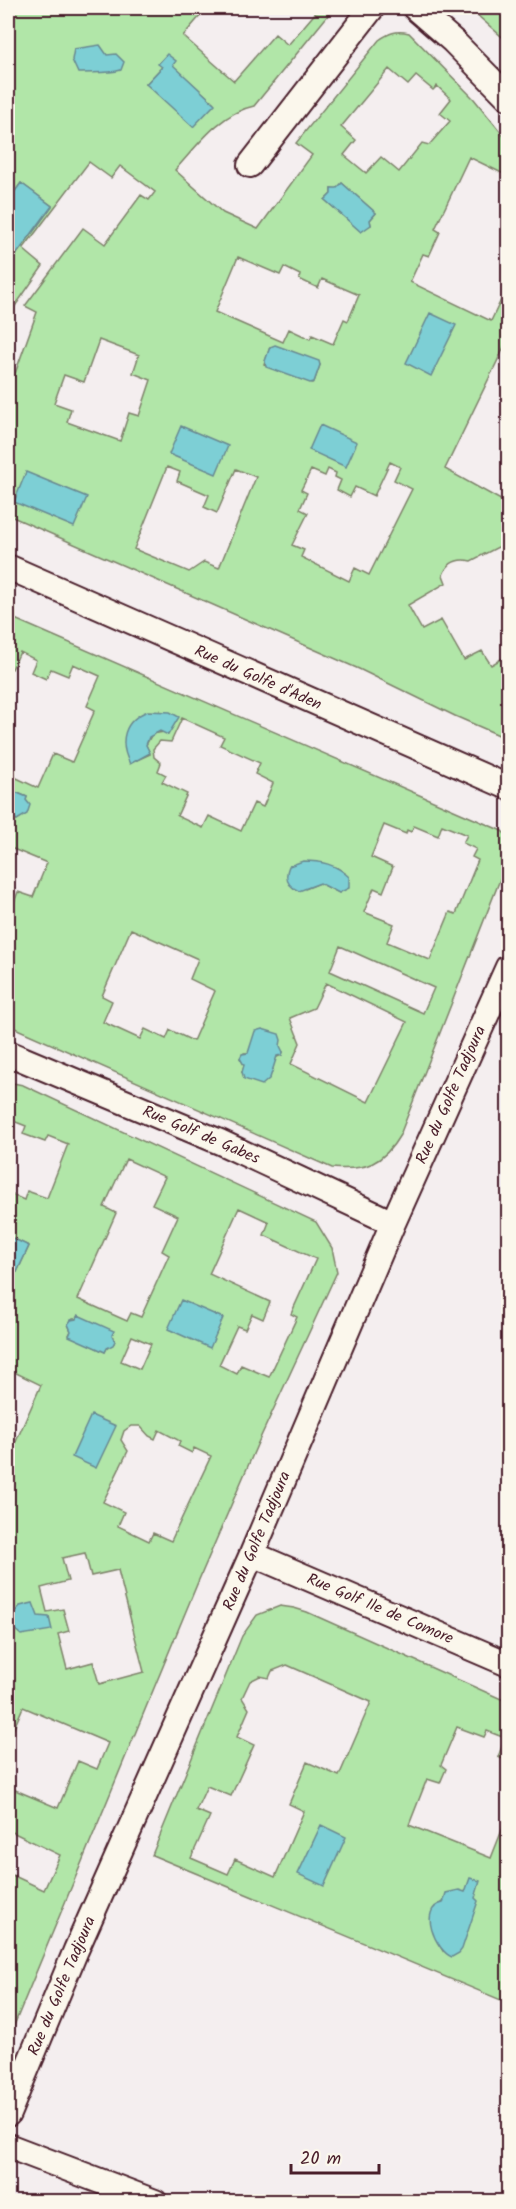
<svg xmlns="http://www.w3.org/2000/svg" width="516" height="2209" font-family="Kalam,sans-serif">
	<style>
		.green { fill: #b1e6a8; stroke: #7e826a; stroke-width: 1.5; fill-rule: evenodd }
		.water { fill: #7dcfd5; stroke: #698991; stroke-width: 1.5 }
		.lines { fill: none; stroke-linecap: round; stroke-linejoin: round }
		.minor-casing { stroke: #4a1f2b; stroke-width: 28 }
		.minor { stroke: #fbf7ec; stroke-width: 24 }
		.labels { text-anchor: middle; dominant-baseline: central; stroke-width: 6; stroke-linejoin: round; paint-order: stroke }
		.street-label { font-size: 16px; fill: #4a1f2b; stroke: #fbf7ec }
	</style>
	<rect width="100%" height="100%" fill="#f4eeef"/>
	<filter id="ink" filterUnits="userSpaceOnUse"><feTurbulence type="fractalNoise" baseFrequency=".0167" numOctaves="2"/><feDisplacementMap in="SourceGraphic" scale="12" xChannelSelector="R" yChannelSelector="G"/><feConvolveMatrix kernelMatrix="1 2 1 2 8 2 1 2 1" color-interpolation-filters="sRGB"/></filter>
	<g filter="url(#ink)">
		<path class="green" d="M 8,8 L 207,8 L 183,36 L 234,81 L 275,34 L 288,45 L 317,11 L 314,8 L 334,8 L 254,106 C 220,113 197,146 175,170 L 223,213 L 258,229 L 312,155 L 296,143 L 379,40 C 389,33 396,30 409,33 L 474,99 L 508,141 L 508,176 L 469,157 L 435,229 L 440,232 L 429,256 L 423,254 L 410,282 L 491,321 L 508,285 L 508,339 L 445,469 L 508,504 L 508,549 L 498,547 L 471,561 C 458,558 448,562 443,575 L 446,583 L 408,605 L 422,630 L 441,620 L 464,660 L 482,651 L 491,665 L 508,655 L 508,739 L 455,716 L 359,669 L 8,515 L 8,393 L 37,312 L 25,306 L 83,228 L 105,244 L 141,195 L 149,200 L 155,192 L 120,166 L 111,178 L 89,162 L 23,249 L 43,266 L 13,309 L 8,307 L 8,266 L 52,206 L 21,183 L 8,201 ZM 172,65 L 214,103 L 146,84 L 162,67 ZM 389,69 L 408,85 L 416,76 L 433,90 L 437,86 L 451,99 L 440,113 L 450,121 L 429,145 L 422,143 L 399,172 L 381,157 L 366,173 L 344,155 L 356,140 L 341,127 ZM 342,183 L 376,213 L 370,220 L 371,225 L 366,227 L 361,231 L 325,200 L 331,194 L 331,188 L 337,189 ZM 238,257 L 280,275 L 284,267 L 300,275 L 299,279 L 318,288 L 322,279 L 359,295 L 348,321 L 344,319 L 333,344 L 312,335 L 310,339 L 289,329 L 283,342 L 215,312 ZM 99,340 L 139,355 L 133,373 L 151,380 L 139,416 L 129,413 L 120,441 L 67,422 L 71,409 L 54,403 L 64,375 L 84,382 ZM 270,347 L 320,365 L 314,382 L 312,383 L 264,365 ZM 390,462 L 400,467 L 394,480 L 412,489 L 369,575 L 355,568 L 349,581 L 301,557 L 304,550 L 292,545 L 308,513 L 300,509 L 307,493 L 301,490 L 311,470 L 325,476 L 328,469 L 336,473 L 335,477 L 341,480 L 337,490 L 350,497 L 355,487 L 374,496 ZM 167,467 L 180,472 L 177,481 L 209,495 L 204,507 L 217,513 L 236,469 L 256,477 L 219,568 L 204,562 L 189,572 L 134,549 Z
			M 469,8 L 508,8 L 508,42 Z
			M 8,616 L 502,831 L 508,837 L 508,859 L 400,1135 C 383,1164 365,1171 332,1168 L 8,1025 L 8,918 L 18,892 L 33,897 L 47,863 L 8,847 L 8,816 L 17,820 L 21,817 L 27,797 L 8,789 L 8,774 L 38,788 L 53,754 L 72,762 L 95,710 L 87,706 L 100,676 L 73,664 L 68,676 L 51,669 L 46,679 L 31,672 L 36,660 L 20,652 L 12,669 L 8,667 ZM 160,711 L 165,732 L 152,734 L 146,745 L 150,754 L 130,763 ZM 182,718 L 224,737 L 220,745 L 260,763 L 255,774 L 273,783 L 263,807 L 254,803 L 241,831 L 209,816 L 203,828 L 177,816 L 187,794 L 162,782 L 166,775 L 158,771 L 161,763 L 154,757 L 153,749 L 160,741 L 171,742 ZM 384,825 L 406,834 L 407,830 L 411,832 L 414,826 L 438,836 L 442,825 L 467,835 L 463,843 L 476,849 L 472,857 L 478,860 L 456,914 L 450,912 L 430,960 L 387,942 L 394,924 L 364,912 L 374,888 L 383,892 L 393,867 L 371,857 ZM 336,867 L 345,873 L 339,893 L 320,883 L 305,889 ZM 131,929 L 198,959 L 190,979 L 215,991 L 193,1041 L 170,1030 L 166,1039 L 145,1029 L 140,1039 L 103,1022 L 112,1001 L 102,996 ZM 340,946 L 434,988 L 423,1013 L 330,971 ZM 326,983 L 407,1022 L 368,1102 L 291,1064 L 300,1043 L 290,1018 L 314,1008 ZM 283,1052 L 282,1055 L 242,1072 L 244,1065 L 240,1058 L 244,1053 Z
			M 8,1082 L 23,1085 L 316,1222 L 332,1248 L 337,1272 L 257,1445 L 198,1582 L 8,2040 L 8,1873 L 44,1890 L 60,1855 L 8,1830 L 8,1787 L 58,1808 L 78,1761 L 97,1769 L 108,1743 L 23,1707 L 8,1742 L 8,1443 L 14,1446 L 41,1385 L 8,1369 L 8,1268 L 17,1272 L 29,1246 L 8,1236 L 8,1193 L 24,1200 L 27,1191 L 47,1198 L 68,1144 L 48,1136 L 45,1142 L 23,1134 L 26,1126 L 8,1119 ZM 126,1159 L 165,1177 L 152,1204 L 178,1216 L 162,1251 L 169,1255 L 141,1317 L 131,1313 L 127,1321 L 78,1299 L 116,1213 L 104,1207 ZM 239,1208 L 269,1222 L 264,1235 L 316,1259 L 291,1314 L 297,1317 L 269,1377 L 241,1365 L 237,1374 L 219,1365 L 237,1326 L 245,1329 L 252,1314 L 263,1319 L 270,1302 L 209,1274 ZM 78,1315 L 114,1337 L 114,1343 L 107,1348 L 105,1352 L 69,1335 L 71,1331 L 68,1324 L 73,1319 L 76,1319 ZM 132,1336 L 151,1344 L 140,1369 L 121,1361 ZM 131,1426 L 140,1426 L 149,1436 L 155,1439 L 159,1430 L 180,1441 L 178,1446 L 192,1453 L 194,1448 L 211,1456 L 171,1541 L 153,1533 L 149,1541 L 118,1526 L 124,1512 L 103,1502 L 128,1451 L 121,1440 L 124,1431 ZM 85,1553 L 91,1576 L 118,1570 L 144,1672 L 99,1684 L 93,1662 L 67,1669 L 58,1634 L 69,1631 L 63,1609 L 47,1612 L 41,1588 L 68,1581 L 62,1558 Z
			M 280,1606 L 294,1608 L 307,1612 L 508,1702 L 508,1761 L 498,1757 L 505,1738 L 487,1731 L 484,1737 L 457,1727 L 441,1765 L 446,1769 L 440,1783 L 427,1779 L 409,1825 L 491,1858 L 508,1815 L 508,2003 L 152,1855 L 242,1636 L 257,1615 ZM 287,1665 L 371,1702 L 339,1776 L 307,1762 L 289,1804 L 304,1811 L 275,1877 L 235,1859 L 228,1874 L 191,1858 L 210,1816 L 196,1810 L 207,1786 L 231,1796 L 254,1745 L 237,1737 L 249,1709 L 242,1698 L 250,1681 L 260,1676 L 269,1678 L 272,1671 ZM 465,1893 L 474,1898 L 443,1951 C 434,1936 424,1919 440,1904 C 445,1900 458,1896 465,1893 Z"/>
		<path class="water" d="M 100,45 L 107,55 L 116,54 L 124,62 L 121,70 C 107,74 93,72 78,73 L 72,60 L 74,49 Z
			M 167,54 L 176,61 L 173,65 L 215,104 L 193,127 L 146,84 L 162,67 L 158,64 Z
			M 21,183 L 52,206 L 8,266 L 8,201 Z
			M 342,183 L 376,213 L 370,220 L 371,225 L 361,232 L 325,200 L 331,194 L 331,188 L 337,188 Z
			M 430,313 L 456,325 L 431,376 L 406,363 Z
			M 275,345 L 319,361 L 320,365 L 314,382 L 310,383 L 266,367 L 265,361 L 270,347 Z
			M 320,425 L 357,442 L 346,467 L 309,450 Z
			M 181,426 L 228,446 L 216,474 L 169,454 Z
			M 26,472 L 87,497 L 74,527 L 14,502 Z
			M 148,711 L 170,712 L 179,717 L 168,735 L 160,731 L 149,737 L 146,745 L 150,753 L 130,764 C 118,741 124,720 148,711 Z
			M 8,789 L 27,797 L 26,800 L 30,805 L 27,814 L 17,820 L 8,816 Z
			M 303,861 C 321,861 336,864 349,877 L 349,888 L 339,893 L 320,883 L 299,891 C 287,886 284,878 289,866 Z
			M 262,1029 L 279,1034 L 281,1040 L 280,1046 L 283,1052 L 282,1055 L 277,1056 L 270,1078 L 262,1085 L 244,1079 L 242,1072 L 244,1065 L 240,1058 L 242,1054 L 248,1053 L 255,1031 Z
			M 8,1236 L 29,1246 L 17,1272 L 8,1268 Z
			M 181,1300 L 223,1318 L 210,1348 L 168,1329 Z
			M 78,1315 L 114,1331 L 112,1335 L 115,1341 L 113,1345 L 107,1348 L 105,1352 L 69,1336 L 71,1331 L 68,1324 L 71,1320 L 76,1319 Z
			M 91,1415 L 116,1426 L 96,1468 L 72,1457 Z
			M 33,1603 L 38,1616 L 49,1617 L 52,1630 L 21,1635 L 12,1627 L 12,1615 L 20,1606 Z
			M 321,1825 L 346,1837 L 324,1886 L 298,1874 Z
			M 470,1878 L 480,1881 L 475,1898 L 478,1901 L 462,1949 L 459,1953 L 452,1957 C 436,1951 417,1908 443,1903 L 446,1893 L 459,1890 L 465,1892 Z"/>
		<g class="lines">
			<defs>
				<path id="minor" d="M 415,8 L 453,41 L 508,97
					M 250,165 L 372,8
					M 8,567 L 508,787
					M 8,1053 L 220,1142 L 393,1223
					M 252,1554 L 508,1664
					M 8,2114 L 76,1950 L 252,1554 L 393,1223 L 508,967
					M 8,2146 L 155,2202"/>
			</defs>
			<use href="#minor" class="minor-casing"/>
			<use href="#minor" class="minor"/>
		</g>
	</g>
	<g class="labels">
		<g class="street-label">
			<text transform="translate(258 678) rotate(24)">Rue du Golfe d'Aden</text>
			<text transform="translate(451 1095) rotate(-66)">Rue du Golfe Tadjoura</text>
			<text transform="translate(201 1135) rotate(23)">Rue Golf de Gabes</text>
			<text transform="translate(257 1541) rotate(-67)">Rue du Golfe Tadjoura</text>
			<text transform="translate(380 1609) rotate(23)">Rue Golf Ile de Comore</text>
			<text transform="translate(62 1986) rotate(-67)">Rue du Golfe Tadjoura</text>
		</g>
	</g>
	<rect width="516" height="2209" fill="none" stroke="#fbf7ec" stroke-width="30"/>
	<rect x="15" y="15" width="486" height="2179" fill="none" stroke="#4a1f2b" stroke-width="2" filter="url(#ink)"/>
	<path d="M291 2164v9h88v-9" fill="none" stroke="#4a1f2b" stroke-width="3"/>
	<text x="300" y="2164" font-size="18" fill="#4a1f2b" stroke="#fbf7ec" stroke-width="4.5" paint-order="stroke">20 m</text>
</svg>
